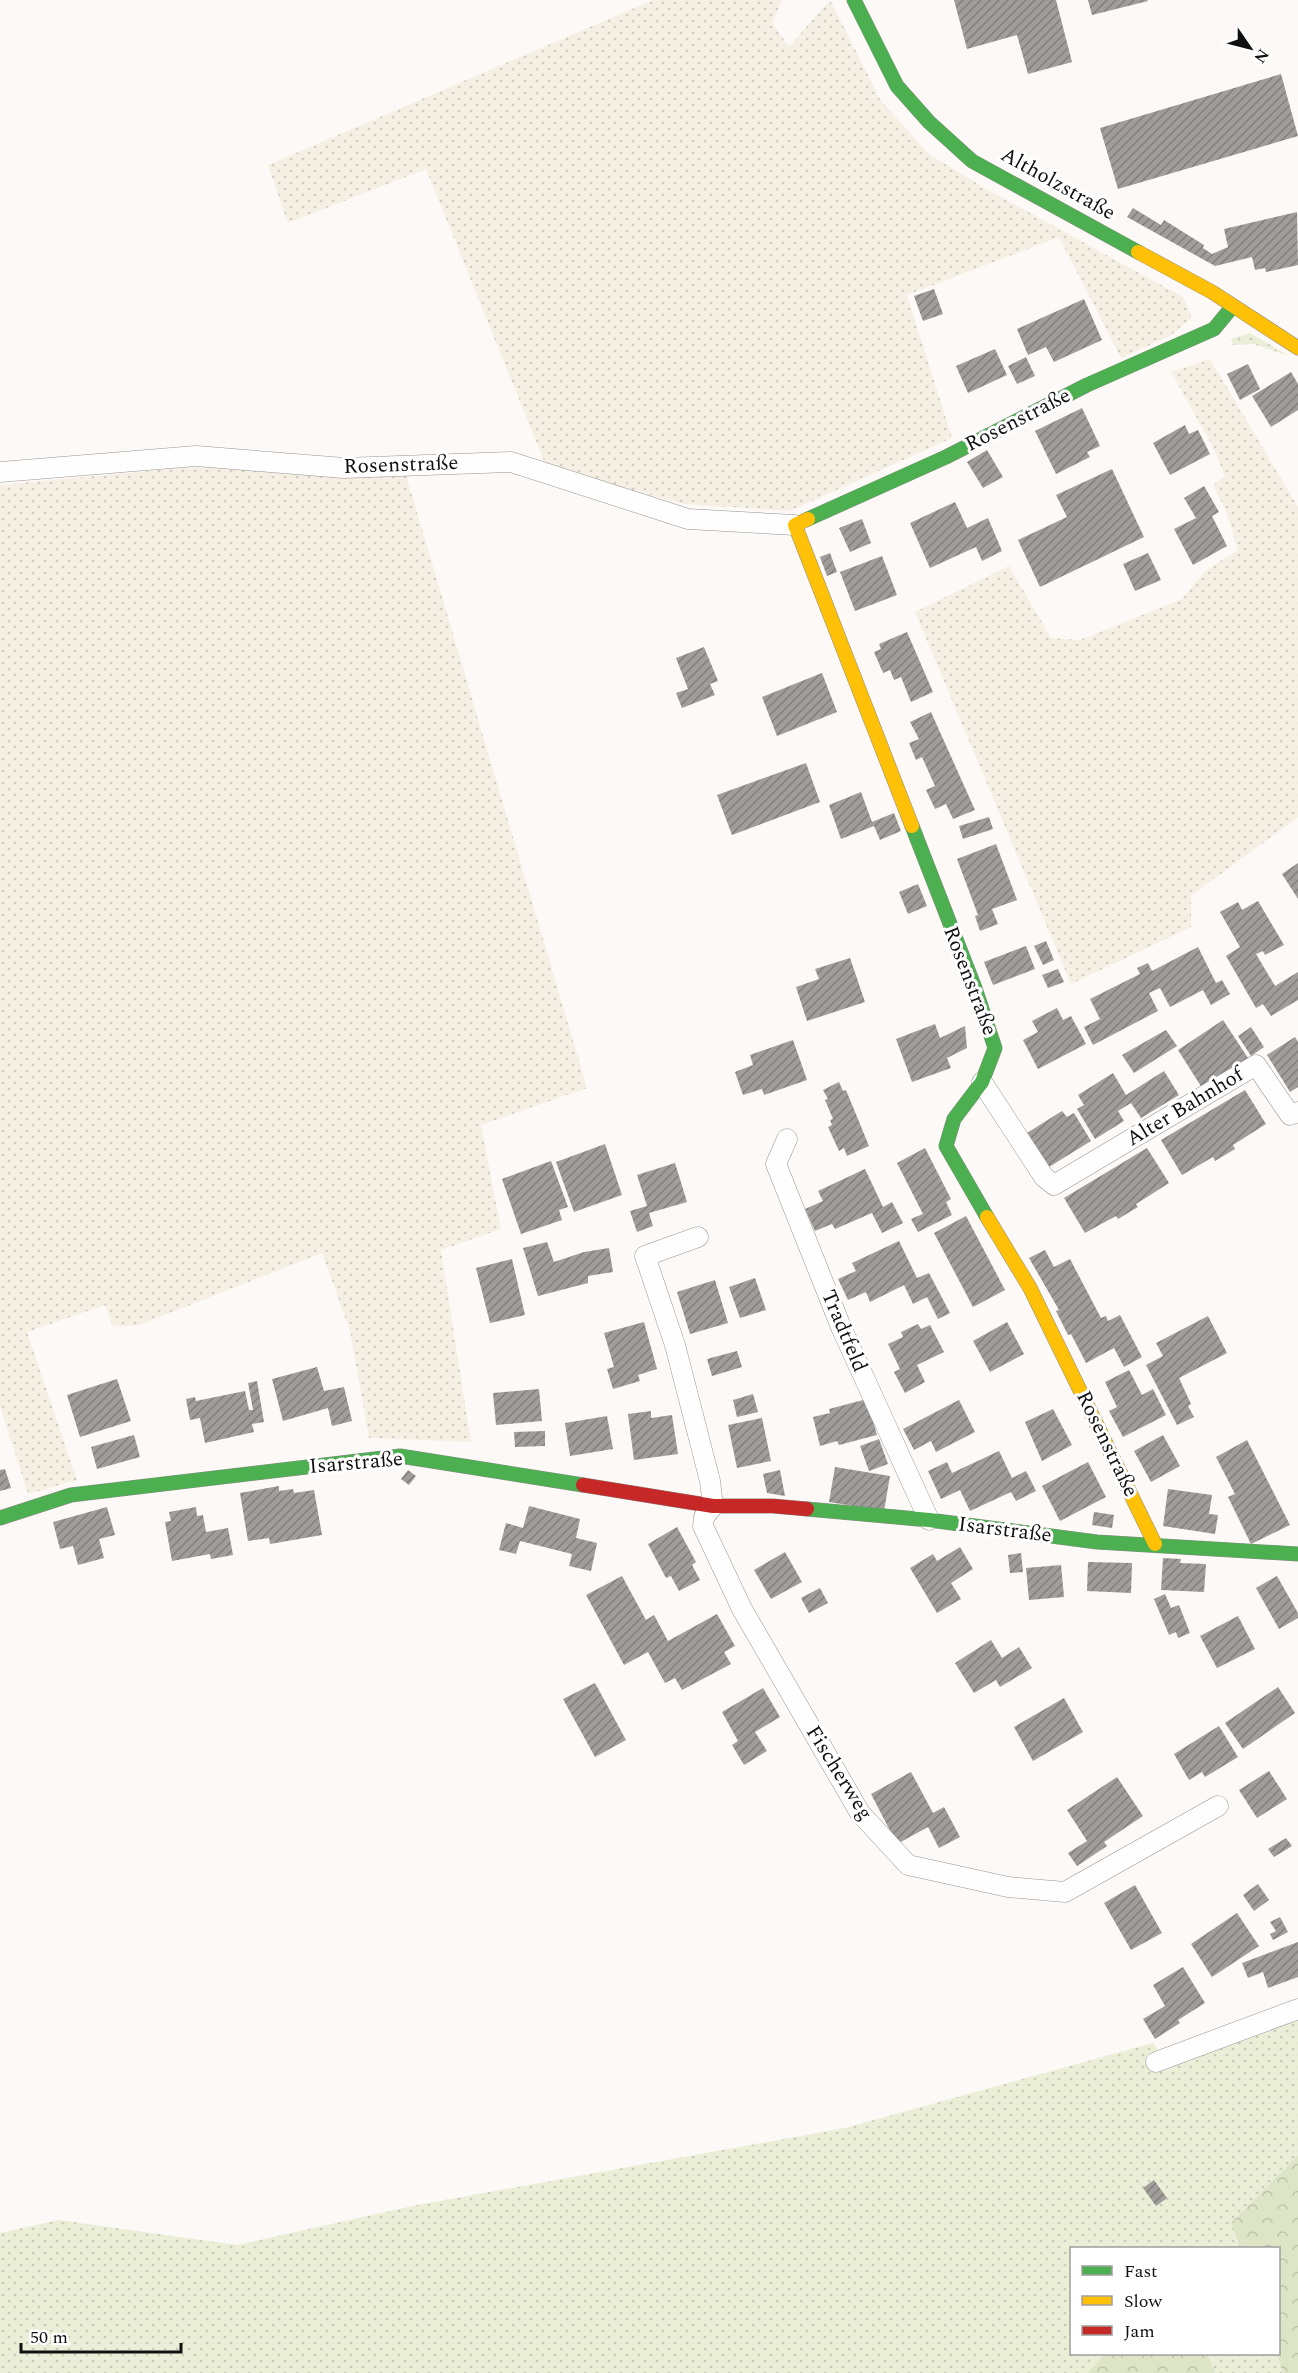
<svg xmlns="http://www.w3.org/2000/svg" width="1298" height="2373" font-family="Spectral,serif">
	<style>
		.farmland { fill: url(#farmland-dots) }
		.green { fill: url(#green-dots) }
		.forest { fill: url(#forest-crowns) }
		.building { fill: url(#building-hatch) }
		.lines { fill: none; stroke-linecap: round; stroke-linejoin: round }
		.street-casing { stroke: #969594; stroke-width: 21 }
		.fast-casing { stroke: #8d8c8a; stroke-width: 15 }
		.slow-casing { stroke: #8d8c8a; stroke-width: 15 }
		.jam-casing { stroke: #8d8c8a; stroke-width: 15 }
		.street { stroke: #fffefe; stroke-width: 20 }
		.fast { stroke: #4caf50; stroke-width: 14 }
		.slow { stroke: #ffc107; stroke-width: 14 }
		.jam { stroke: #c62828; stroke-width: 14 }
		.labels { text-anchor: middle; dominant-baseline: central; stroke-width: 6; stroke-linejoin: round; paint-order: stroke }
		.street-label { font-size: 21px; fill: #101010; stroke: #fff }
	</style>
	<defs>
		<pattern id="farmland-dots" width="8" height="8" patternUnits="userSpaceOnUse" patternTransform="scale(1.5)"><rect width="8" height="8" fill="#f6f0e4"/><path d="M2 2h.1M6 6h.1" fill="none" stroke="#d2cdc3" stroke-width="1.8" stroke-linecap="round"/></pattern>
		<pattern id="green-dots" width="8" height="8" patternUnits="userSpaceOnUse" patternTransform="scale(1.5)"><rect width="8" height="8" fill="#ebefd8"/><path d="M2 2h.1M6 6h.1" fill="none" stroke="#c8ccb8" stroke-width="1.8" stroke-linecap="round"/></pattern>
		<pattern id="forest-crowns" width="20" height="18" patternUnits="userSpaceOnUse" patternTransform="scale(1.5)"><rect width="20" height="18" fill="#dee5c7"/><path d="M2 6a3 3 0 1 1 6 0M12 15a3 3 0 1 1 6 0" fill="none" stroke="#bdc3aa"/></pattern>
		<pattern id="building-hatch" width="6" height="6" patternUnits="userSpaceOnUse" patternTransform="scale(1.5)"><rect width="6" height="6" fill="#a09d9b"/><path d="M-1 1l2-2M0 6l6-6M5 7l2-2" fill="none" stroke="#817f7d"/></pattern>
	</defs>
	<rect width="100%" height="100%" fill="#fcf9f6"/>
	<path class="farmland" d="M 653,0 L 782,0 L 772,23 L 789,47 L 830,0 L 881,101 L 930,155 L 988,190 L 1183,297 L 1192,318 L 1170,336 L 1121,358 L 1059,237 L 907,295 L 952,438 L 790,511 L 683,504 L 546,466 L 426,169 L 288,223 L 268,165 Z
		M 1210,359 L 1298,507 L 1298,817 L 1191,896 L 1191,927 L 1071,984 L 915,612 L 1009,566 L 1051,638 L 1080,640 L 1182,599 L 1205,571 L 1238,550 L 1226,511 L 1213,485 L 1225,476 L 1214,449 L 1171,372 Z
		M 191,467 L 406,475 L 587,1088 L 481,1125 L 501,1229 L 441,1250 L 471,1442 L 369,1438 L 350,1331 L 322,1253 L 139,1325 L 113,1327 L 105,1305 L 27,1332 L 77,1480 L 28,1494 L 0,1406 L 0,485 Z"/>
	<path class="green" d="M 1250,333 L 1289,356 L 1254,344 L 1233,345 L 1231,339 Z
		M 1298,2014 L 1298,2155 L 1231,2223 L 1240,2248 L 1072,2248 L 1072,2354 L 1105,2354 L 1087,2373 L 0,2373 L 0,2233 L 59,2220 L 237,2245 L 412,2206 L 845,2128 L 1153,2043 L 1165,2061 Z
		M 1208,2354 L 1276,2354 L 1283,2373 L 1215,2373 Z"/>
	<path class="forest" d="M 1298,2155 L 1298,2373 L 1283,2373 L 1276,2354 L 1278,2354 L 1278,2248 L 1240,2248 L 1231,2223 Z
		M 1105,2354 L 1208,2354 L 1215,2373 L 1087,2373 Z"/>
	<path class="building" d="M 954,0 L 1056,0 L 1072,62 L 1028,74 L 1017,35 L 967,49 Z
		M 1088,0 L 1147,0 L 1148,1 L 1092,15 Z
		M 1281,74 L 1298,136 L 1118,189 L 1100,128 Z
		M 1133,208 L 1161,225 L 1164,220 L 1204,245 L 1203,248 L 1212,254 L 1228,247 L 1224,229 L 1297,212 L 1298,265 L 1266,272 L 1265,268 L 1255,270 L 1252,257 L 1215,266 L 1127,217 Z
		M 934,289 L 943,314 L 923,321 L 914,296 Z
		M 1084,299 L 1102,340 L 1054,362 L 1046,347 L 1028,355 L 1017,329 Z
		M 995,349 L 1007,375 L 968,393 L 956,366 Z
		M 1026,357 L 1035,376 L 1017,384 L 1008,366 Z
		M 1248,364 L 1260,389 L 1240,400 L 1227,374 Z
		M 1291,372 L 1298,384 L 1298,410 L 1271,427 L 1252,396 Z
		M 1082,408 L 1100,446 L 1087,452 L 1090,457 L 1056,474 L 1035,431 Z
		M 1185,425 L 1189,434 L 1198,430 L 1210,454 L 1170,475 L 1153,443 Z
		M 987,450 L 1003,477 L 983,488 L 967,462 Z
		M 1112,469 L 1144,537 L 1040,587 L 1018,540 L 1067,517 L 1056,495 Z
		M 1204,486 L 1219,512 L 1212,516 L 1227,546 L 1193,565 L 1174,529 L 1196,518 L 1184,498 Z
		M 955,502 L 967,528 L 988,518 L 1002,551 L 982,561 L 976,547 L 930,568 L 910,523 Z
		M 862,519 L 871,543 L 850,552 L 839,528 Z
		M 830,553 L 837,572 L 827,576 L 820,557 Z
		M 1148,553 L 1161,580 L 1135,591 L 1123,564 Z
		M 882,556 L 897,595 L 855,611 L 840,572 Z
		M 907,632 L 933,692 L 911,702 L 901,677 L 894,680 L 890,670 L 883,673 L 874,652 L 881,649 L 879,644 Z
		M 704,647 L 718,681 L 710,684 L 715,695 L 682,708 L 676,693 L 688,689 L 676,658 Z
		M 822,673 L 837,712 L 777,736 L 762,697 Z
		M 931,712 L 975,810 L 953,819 L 946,804 L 935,809 L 926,790 L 935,786 L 922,757 L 916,760 L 909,743 L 919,739 L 910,722 Z
		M 806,763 L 820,802 L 732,835 L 717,795 Z
		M 861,792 L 872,822 L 894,813 L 901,831 L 880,840 L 874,826 L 841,839 L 829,805 Z
		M 989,817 L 993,829 L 963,839 L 959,826 Z
		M 996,844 L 1017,900 L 992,909 L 998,924 L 980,931 L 975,916 L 978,915 L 957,859 Z
		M 1298,863 L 1298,899 L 1282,874 Z
		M 918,884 L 927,906 L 908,914 L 899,892 Z
		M 1258,901 L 1284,945 L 1265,955 L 1263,951 L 1256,954 L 1275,986 L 1298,972 L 1298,1000 L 1271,1016 L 1263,1004 L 1256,1008 L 1226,956 L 1240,947 L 1220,912 L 1238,902 L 1242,910 Z
		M 1046,941 L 1054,960 L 1043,965 L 1034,946 Z
		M 1026,946 L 1035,969 L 993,985 L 984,962 Z
		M 1198,947 L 1216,983 L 1222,980 L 1230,994 L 1211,1005 L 1203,990 L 1170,1007 L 1160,988 L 1149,993 L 1158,1011 L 1093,1045 L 1084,1027 L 1100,1019 L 1090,999 L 1140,974 L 1137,968 L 1148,963 L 1152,971 Z
		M 850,958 L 865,1002 L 807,1021 L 796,987 L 819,979 L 815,969 Z
		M 1058,969 L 1064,982 L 1048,988 L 1042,975 Z
		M 1057,1008 L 1063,1020 L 1071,1016 L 1086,1044 L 1038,1069 L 1023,1040 L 1038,1032 L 1032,1021 Z
		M 1223,1020 L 1248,1058 L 1202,1088 L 1178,1050 Z
		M 935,1024 L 940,1038 L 965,1026 L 967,1048 L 947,1058 L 951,1068 L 912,1082 L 896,1039 Z
		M 1251,1027 L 1264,1047 L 1251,1056 L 1238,1036 Z
		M 1166,1030 L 1177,1046 L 1134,1073 L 1122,1055 Z
		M 1295,1037 L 1298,1042 L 1298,1087 L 1290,1092 L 1267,1055 Z
		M 793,1040 L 807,1080 L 764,1095 L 762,1089 L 743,1095 L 735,1072 L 753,1065 L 750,1055 Z
		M 1164,1071 L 1179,1095 L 1141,1118 L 1131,1103 L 1118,1111 L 1124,1121 L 1095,1139 L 1077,1109 L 1084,1105 L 1078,1095 L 1113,1073 L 1126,1095 Z
		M 839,1082 L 843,1091 L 846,1090 L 869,1146 L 847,1156 L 844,1148 L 839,1151 L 828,1127 L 832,1125 L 830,1120 L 833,1119 L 825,1100 L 828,1099 L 823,1090 Z
		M 1245,1090 L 1266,1124 L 1233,1145 L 1235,1149 L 1215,1161 L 1213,1157 L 1182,1175 L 1161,1140 Z
		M 1062,1111 L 1067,1117 L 1074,1113 L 1091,1141 L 1049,1167 L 1047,1164 L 1041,1168 L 1026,1143 L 1031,1140 L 1027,1133 Z
		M 605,1144 L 622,1195 L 574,1212 L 556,1162 Z
		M 925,1148 L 951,1199 L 946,1202 L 952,1215 L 918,1232 L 911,1219 L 923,1214 L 897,1163 Z
		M 1147,1148 L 1169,1183 L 1136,1204 L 1138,1207 L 1118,1219 L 1116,1216 L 1085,1233 L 1064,1198 Z
		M 551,1161 L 568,1207 L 559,1210 L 562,1220 L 521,1234 L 502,1179 Z
		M 675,1163 L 687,1202 L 649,1213 L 653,1226 L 637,1232 L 630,1211 L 647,1206 L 637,1175 Z
		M 865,1169 L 883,1207 L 892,1202 L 903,1223 L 882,1233 L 872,1213 L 835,1229 L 832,1224 L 815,1231 L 805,1209 L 823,1201 L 818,1191 Z
		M 966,1216 L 1005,1290 L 973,1307 L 934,1233 Z
		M 899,1241 L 917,1278 L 929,1273 L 950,1313 L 938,1319 L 927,1297 L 913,1304 L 904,1285 L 870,1302 L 866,1292 L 848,1300 L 838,1279 L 856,1271 L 852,1263 Z
		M 547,1242 L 554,1262 L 584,1252 L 609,1248 L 613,1272 L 588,1276 L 588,1283 L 538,1296 L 523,1248 Z
		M 1045,1250 L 1054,1267 L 1070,1259 L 1101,1318 L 1106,1316 L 1108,1321 L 1120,1315 L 1142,1357 L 1124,1367 L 1114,1348 L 1086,1363 L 1071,1334 L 1068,1335 L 1056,1311 L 1059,1310 L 1029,1258 Z
		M 512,1259 L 525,1315 L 490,1323 L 476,1268 Z
		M 755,1278 L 766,1310 L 740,1318 L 729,1287 Z
		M 715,1280 L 728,1323 L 690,1334 L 677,1292 Z
		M 1208,1316 L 1227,1353 L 1179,1378 L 1191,1404 L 1188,1406 L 1194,1417 L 1177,1425 L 1146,1365 L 1163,1356 L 1156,1343 Z
		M 644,1322 L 657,1369 L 638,1375 L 640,1381 L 613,1389 L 607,1369 L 614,1367 L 604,1333 Z
		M 1007,1322 L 1024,1354 L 990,1372 L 973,1341 Z
		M 918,1324 L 921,1329 L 930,1325 L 944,1352 L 917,1365 L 925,1382 L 905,1393 L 894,1372 L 900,1369 L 888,1344 L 903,1337 L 901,1332 Z
		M 737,1351 L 742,1367 L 712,1376 L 707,1359 Z
		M 317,1367 L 324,1391 L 344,1387 L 352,1421 L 332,1426 L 328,1408 L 283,1421 L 272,1379 Z
		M 1129,1370 L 1142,1395 L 1153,1389 L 1166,1415 L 1123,1437 L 1109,1411 L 1117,1407 L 1105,1382 Z
		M 117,1379 L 131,1421 L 80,1437 L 67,1395 Z
		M 257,1381 L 264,1422 L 252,1424 L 254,1432 L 205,1443 L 200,1418 L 190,1420 L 186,1399 L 195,1397 L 196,1401 L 245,1391 L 249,1410 L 253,1410 L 248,1383 Z
		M 539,1389 L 542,1421 L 496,1425 L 493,1393 Z
		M 753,1394 L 758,1412 L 737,1417 L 733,1400 Z
		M 867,1399 L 877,1435 L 839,1445 L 837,1441 L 820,1446 L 813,1417 L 830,1413 L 829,1409 Z
		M 959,1400 L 975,1432 L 936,1452 L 931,1441 L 914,1450 L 903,1429 Z
		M 1053,1409 L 1072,1445 L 1042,1461 L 1025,1422 Z
		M 651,1411 L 651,1418 L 672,1415 L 678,1454 L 634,1460 L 628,1414 Z
		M 607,1416 L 613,1449 L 570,1456 L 565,1423 Z
		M 762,1418 L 771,1461 L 737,1468 L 728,1425 Z
		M 545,1431 L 545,1446 L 515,1447 L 514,1432 Z
		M 134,1435 L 140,1457 L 97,1469 L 91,1447 Z
		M 1163,1435 L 1180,1466 L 1151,1482 L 1134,1451 Z
		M 879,1439 L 888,1464 L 869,1471 L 860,1446 Z
		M 1247,1440 L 1290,1525 L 1251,1544 L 1228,1497 L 1235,1494 L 1216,1457 Z
		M 999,1451 L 1012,1478 L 1026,1471 L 1036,1491 L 1016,1501 L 1011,1492 L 970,1511 L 960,1490 L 941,1499 L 928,1471 L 947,1462 L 952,1473 Z
		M 1088,1462 L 1106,1497 L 1060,1521 L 1042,1486 Z
		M 835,1467 L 890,1476 L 884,1511 L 829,1502 Z
		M 5,1469 L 11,1488 L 0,1491 L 0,1470 Z
		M 408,1470 L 416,1476 L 409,1485 L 401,1479 Z
		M 780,1470 L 785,1496 L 767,1493 L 763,1474 Z
		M 279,1486 L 279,1491 L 293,1489 L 294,1493 L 314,1490 L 322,1535 L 270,1544 L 269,1538 L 248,1541 L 240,1493 Z
		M 1168,1489 L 1212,1495 L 1209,1514 L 1218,1515 L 1215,1534 L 1163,1526 Z
		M 529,1506 L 580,1519 L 576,1538 L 597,1543 L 591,1571 L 569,1566 L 572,1554 L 520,1541 L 516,1554 L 499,1550 L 506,1523 L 523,1528 Z
		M 107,1507 L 115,1535 L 99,1539 L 104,1558 L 78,1565 L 73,1546 L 60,1549 L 53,1522 Z
		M 196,1507 L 197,1516 L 203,1515 L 206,1532 L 228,1528 L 233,1555 L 211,1559 L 210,1554 L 172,1561 L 165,1522 L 171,1521 L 169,1512 Z
		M 1094,1512 L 1114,1515 L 1112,1528 L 1092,1525 Z
		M 677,1527 L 696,1562 L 692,1565 L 700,1580 L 679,1591 L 671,1576 L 666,1578 L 648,1544 Z
		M 960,1547 L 973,1569 L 951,1583 L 961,1599 L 937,1613 L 910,1568 L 933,1554 L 937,1561 Z
		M 785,1552 L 802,1582 L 771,1599 L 754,1570 Z
		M 1021,1553 L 1023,1572 L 1010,1573 L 1008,1555 Z
		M 1163,1558 L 1181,1559 L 1180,1563 L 1206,1564 L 1204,1592 L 1161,1590 Z
		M 1088,1562 L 1132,1563 L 1131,1593 L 1087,1591 Z
		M 1061,1565 L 1064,1597 L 1029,1600 L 1026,1568 Z
		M 622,1576 L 646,1620 L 654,1615 L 668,1641 L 717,1614 L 735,1646 L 724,1652 L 731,1664 L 682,1690 L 675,1678 L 665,1683 L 648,1652 L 624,1665 L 586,1595 Z
		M 1277,1576 L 1298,1613 L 1298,1618 L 1279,1629 L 1256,1588 Z
		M 820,1588 L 828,1603 L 809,1613 L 801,1598 Z
		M 1165,1594 L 1171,1608 L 1179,1605 L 1190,1633 L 1178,1638 L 1176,1632 L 1169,1635 L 1154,1599 Z
		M 1238,1616 L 1255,1649 L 1217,1668 L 1200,1636 Z
		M 991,1640 L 1002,1658 L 1019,1647 L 1032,1668 L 1000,1687 L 996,1680 L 974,1693 L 955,1663 Z
		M 595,1683 L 626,1740 L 595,1757 L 563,1699 Z
		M 1278,1687 L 1295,1713 L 1243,1749 L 1225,1723 Z
		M 763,1688 L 780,1717 L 755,1732 L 767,1751 L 744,1765 L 732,1745 L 738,1741 L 722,1712 Z
		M 1064,1698 L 1083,1732 L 1033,1761 L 1014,1727 Z
		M 1219,1726 L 1238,1757 L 1205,1777 L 1202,1772 L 1189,1780 L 1174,1754 Z
		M 1269,1771 L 1287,1799 L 1257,1818 L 1239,1790 Z
		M 911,1772 L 933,1813 L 944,1807 L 960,1837 L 939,1848 L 928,1827 L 897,1844 L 871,1794 Z
		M 1117,1777 L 1143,1816 L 1104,1842 L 1107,1846 L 1077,1866 L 1068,1853 L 1087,1841 L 1067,1810 Z
		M 1286,1838 L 1292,1846 L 1274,1857 L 1268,1849 Z
		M 1258,1884 L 1269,1900 L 1254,1911 L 1243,1895 Z
		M 1135,1885 L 1162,1933 L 1131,1950 L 1104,1903 Z
		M 1237,1913 L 1259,1946 L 1212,1977 L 1191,1944 Z
		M 1280,1917 L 1288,1932 L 1273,1940 L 1270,1934 L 1276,1931 L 1270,1922 Z
		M 1298,1942 L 1298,1977 L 1268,1988 L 1263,1972 L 1248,1978 L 1242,1963 Z
		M 1183,1967 L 1205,2003 L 1178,2020 L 1180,2023 L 1155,2039 L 1143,2019 L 1165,2006 L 1153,1985 Z
		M 1154,2180 L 1167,2198 L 1156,2206 L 1143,2188 Z"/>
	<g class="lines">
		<defs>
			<path id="street" d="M 0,472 L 196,456 L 344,468 L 511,462 L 688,519 L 795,525
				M 982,1082 L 1044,1177 L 1054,1185 L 1256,1065 L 1290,1115 L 1298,1112
				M 787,1139 L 776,1164 L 841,1327 L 929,1520
				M 698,1237 L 645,1256 L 675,1345 L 710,1481 L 713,1506 L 704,1517 L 703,1526 L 742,1609 L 860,1813 L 908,1865 L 1008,1887 L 1065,1892 L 1218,1806
				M 1156,2062 L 1298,2009"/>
			<path id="fast" d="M 854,0 L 897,86 L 929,122 L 972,161 L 1138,252
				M 808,519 L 946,457 L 1087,385 L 1214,329 L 1233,306
				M 912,826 L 975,988 L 995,1048 L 982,1082 L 954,1119 L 946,1146 L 987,1217
				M 807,1509 L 929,1520 L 1097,1542 L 1298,1554
				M 0,1518 L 71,1495 L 400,1456 L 583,1485"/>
			<path id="slow" d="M 1138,252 L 1212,292 L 1298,348
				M 808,519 L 795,525 L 912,826
				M 987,1217 L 1030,1288 L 1155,1544"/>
			<path id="jam" d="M 583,1485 L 713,1506 L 773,1506 L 807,1509"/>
		</defs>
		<use href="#street" class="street-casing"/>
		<use href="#fast" class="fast-casing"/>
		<use href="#slow" class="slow-casing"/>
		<use href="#jam" class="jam-casing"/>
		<use href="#street" class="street"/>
		<use href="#fast" class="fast"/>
		<use href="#slow" class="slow"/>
		<use href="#jam" class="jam"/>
	</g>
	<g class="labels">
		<g class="street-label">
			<text transform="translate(1058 184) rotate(29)">Altholzstraße</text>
			<text transform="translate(1018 420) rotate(-27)">Rosenstraße</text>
			<text transform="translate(401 465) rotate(-2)">Rosenstraße</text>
			<text transform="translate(970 981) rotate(69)">Rosenstraße</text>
			<text transform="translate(1185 1107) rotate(-31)">Alter Bahnhof</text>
			<text transform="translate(844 1331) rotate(67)">Tradtfeld</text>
			<text transform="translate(1107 1444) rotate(64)">Rosenstraße</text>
			<text transform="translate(356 1463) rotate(-5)">Isarstraße</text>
			<text transform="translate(1005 1530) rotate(7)">Isarstraße</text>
			<text transform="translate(839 1773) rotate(58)">Fischerweg</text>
		</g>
	</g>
	<rect x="1070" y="2247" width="210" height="108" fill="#ffffff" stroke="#9f9f9f" stroke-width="1.5"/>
	<rect x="1082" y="2266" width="30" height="9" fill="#4caf50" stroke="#9f9f9f" stroke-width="1.5"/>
	<text x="1124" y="2277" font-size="18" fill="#101010">Fast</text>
	<rect x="1082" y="2296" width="30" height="9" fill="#ffc107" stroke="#9f9f9f" stroke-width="1.5"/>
	<text x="1124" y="2307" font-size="18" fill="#101010">Slow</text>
	<rect x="1082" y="2326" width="30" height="9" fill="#c62828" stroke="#9f9f9f" stroke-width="1.5"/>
	<text x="1124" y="2337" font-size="18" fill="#101010">Jam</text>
	<g transform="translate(1250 48) rotate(125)" stroke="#ffffff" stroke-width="4.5" paint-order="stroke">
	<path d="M0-4.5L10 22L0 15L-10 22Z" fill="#101010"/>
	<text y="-9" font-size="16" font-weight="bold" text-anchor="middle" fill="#101010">N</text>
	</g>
	<path d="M21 2343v9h160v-9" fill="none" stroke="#101010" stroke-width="3"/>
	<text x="30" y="2343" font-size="18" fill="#101010" stroke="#ffffff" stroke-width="4.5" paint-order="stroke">50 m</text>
</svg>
